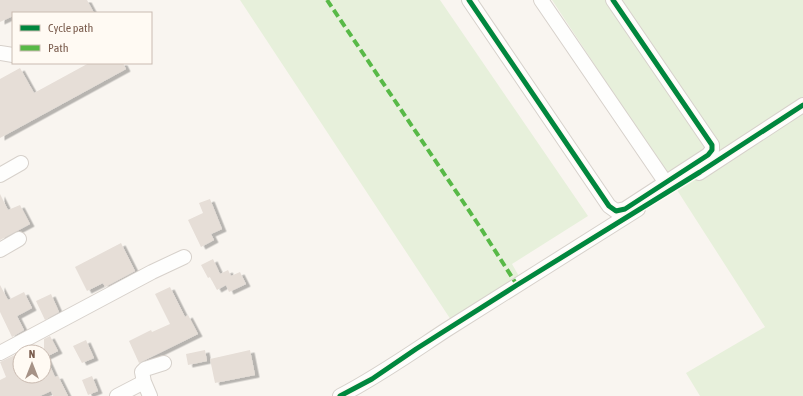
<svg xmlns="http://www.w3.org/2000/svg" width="803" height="396" font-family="'Asap Condensed',sans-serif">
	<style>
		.green { fill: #e7f0db }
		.building { fill: #e6ded7; filter: url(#shadow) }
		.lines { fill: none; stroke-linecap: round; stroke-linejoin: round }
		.minor-casing { stroke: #d7d1cb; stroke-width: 16 }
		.minor { stroke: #fefefd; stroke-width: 14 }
		.quiet { stroke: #58b947; stroke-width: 4; stroke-dasharray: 8 4; stroke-linecap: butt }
		.cycleway-casing { stroke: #fffaf3; stroke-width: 8 }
		.cycleway { stroke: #00873e; stroke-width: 5 }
	</style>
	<defs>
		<filter id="shadow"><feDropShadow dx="4.5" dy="2.5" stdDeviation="0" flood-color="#0004"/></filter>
	</defs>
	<rect width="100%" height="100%" fill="#f9f5f0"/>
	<path class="green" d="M 240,0 L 440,0 L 588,216 L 512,264 L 520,278 L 451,320 Z
		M 552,0 L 803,0 L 803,396 L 700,396 L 686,373 L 765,327 L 668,176 Z"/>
	<path class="building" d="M 0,0 L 87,0 L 94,13 L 13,13 L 13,16 L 0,22 Z
		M 89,63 L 123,63 L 126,69 L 0,138 L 0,79 L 20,68 L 34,93 Z
		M 0,194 L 8,210 L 20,205 L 30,224 L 0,240 Z
		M 210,199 L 222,229 L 211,234 L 214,240 L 201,247 L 188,220 L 203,213 L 199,203 Z
		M 121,243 L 135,271 L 105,287 L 103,283 L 87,291 L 75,267 Z
		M 213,259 L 220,274 L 228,270 L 231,276 L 240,272 L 246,284 L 229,292 L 226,285 L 217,290 L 210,277 L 208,278 L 201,265 Z
		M 0,285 L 8,300 L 24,292 L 32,308 L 17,316 L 24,330 L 12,337 L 0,312 Z
		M 170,287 L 185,317 L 188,315 L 198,334 L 139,363 L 129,341 L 151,330 L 152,332 L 170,324 L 155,294 Z
		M 51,294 L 59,312 L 45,320 L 36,301 Z
		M 50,336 L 58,351 L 46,357 L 55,377 L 58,376 L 68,396 L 53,396 L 51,391 L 40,396 L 0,396 L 0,380 L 6,377 L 0,362 L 15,355 L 20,366 L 20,376 L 44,376 L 44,339 Z
		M 86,340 L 94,358 L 82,363 L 73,346 Z
		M 205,350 L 207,361 L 188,365 L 186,354 Z
		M 250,350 L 255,375 L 215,383 L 210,359 Z
		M 92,376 L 98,391 L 88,395 L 82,380 Z"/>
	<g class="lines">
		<defs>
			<path id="minor" d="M 469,0 L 609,206 L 616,211 L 625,209 L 708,155 L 712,150 L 712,145 L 613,0
				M 541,0 L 666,183
				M 0,53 L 13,55
				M 699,173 L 803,105
				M 0,175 L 21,163
				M 0,250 L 19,239
				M 0,353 L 152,272 L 184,257
				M 117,396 L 144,382
				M 150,396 L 144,382 L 142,372 L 145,369 L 164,363
				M 340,396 C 377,377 411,353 446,330 C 510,290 574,249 638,209"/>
		</defs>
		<use href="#minor" class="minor-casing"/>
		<use href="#minor" class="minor"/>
		<path class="quiet" d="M 327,0 L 478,224 L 517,285"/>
		<defs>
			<path id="cycleway" d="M 469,0 L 609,206 L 616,211 L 625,209 L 708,155 L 712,150 L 712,145 L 613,0
				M 340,396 L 372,379 L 416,349 L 517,285 L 700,172 L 803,105"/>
		</defs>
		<use href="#cycleway" class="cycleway-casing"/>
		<use href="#cycleway" class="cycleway"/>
	</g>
	<rect x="12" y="12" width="140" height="52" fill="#fffaf3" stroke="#cabbb1"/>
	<rect x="20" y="25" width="20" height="6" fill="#00873e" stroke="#cabbb1"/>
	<text x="48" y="32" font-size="12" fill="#7a5c4d">Cycle path</text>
	<rect x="20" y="45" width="20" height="6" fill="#58b947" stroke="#cabbb1"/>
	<text x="48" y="52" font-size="12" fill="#7a5c4d">Path</text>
	<g transform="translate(32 364)"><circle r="19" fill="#fffaf3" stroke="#cabbb1"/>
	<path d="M0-3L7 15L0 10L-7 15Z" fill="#a69286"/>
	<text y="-6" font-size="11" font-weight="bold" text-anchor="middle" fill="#7a5c4d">N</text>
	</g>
</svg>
